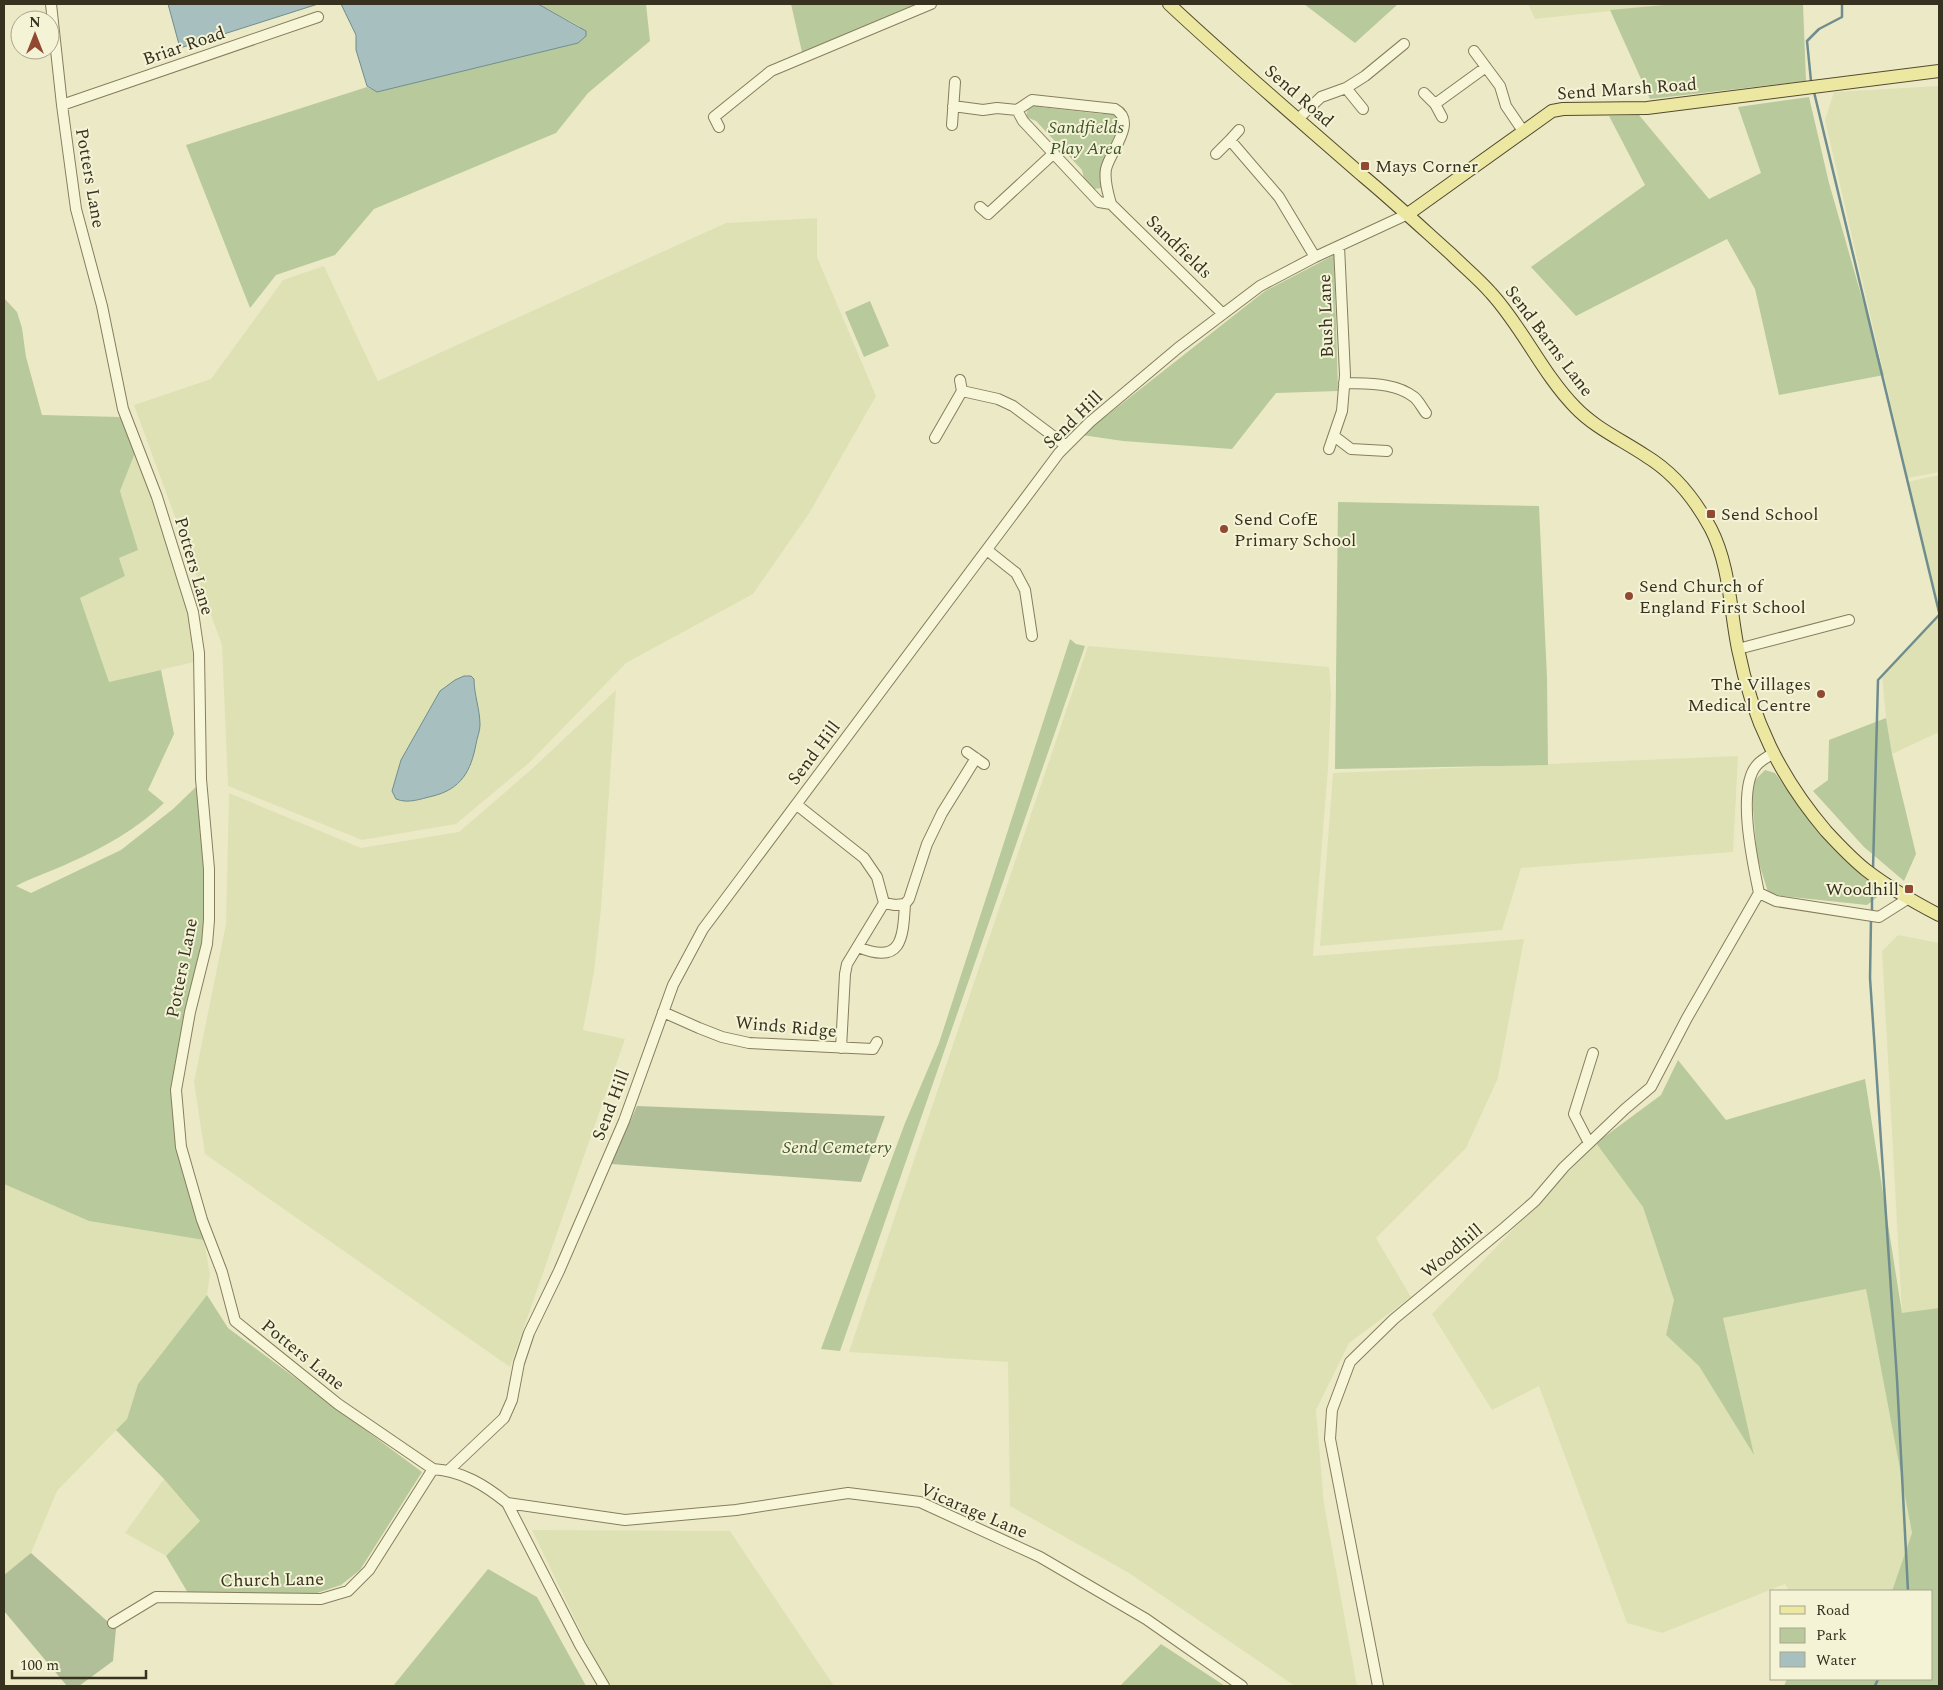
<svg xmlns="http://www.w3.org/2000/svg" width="1943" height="1690" font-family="Spectral,serif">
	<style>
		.farmland { fill: #dde1b4 }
		.green { fill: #b8c99b }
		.cemetery { fill: #b1bf99 }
		.water { fill: #a7c0bf; stroke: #6f8d8e }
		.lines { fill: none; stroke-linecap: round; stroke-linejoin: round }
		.stream { stroke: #6f8d8e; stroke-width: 2.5 }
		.minor-casing { stroke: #867d5d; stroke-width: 12 }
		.major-casing { stroke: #544a31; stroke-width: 14 }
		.minor { stroke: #f7f6d9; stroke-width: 10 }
		.major { stroke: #ece8a1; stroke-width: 12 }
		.poi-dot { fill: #914931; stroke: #f4f3d6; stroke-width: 2 }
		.labels { text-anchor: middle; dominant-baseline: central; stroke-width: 4; stroke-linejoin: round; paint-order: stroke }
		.street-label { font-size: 18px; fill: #373120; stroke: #f4f3d6 }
		.park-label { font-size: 18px; font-style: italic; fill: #3d5228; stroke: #f4f3d6 }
		.poi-label { font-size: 18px; fill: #373120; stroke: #f4f3d6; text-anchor: start }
	</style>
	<rect width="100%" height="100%" fill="#eceac6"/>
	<path class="farmland" d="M 1528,4 L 1675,4 L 1535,19 Z
		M 1939,86 L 1939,472 L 1908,478 L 1825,120 L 1834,92 Z
		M 817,218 L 817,257 L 876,396 L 810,512 L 753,594 L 626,663 L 529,763 L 456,824 L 362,840 L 228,786 L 222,645 L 134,405 L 211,379 L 283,280 L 324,266 L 378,381 L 726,223 Z
		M 135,453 L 153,499 L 188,613 L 194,662 L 109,682 L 80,598 L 125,576 L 119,558 L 137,550 L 120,491 Z
		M 1939,475 L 1939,612 L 1907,482 Z
		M 1939,615 L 1939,732 L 1892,754 L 1886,718 L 1882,675 Z
		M 1088,646 L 1329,667 L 1331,693 L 1328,768 L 1313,956 L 1524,939 L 1498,1078 L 1466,1148 L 1376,1238 L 1411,1297 L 1349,1343 L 1316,1410 L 1324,1504 L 1357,1686 L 1295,1686 L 1129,1573 L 1010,1506 L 1008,1362 L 849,1352 Z
		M 616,690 L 601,909 L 594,972 L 583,1030 L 625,1039 L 510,1367 L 205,1154 L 194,1082 L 226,924 L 229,793 L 361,848 L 459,832 L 533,768 Z
		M 1738,756 L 1733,852 L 1521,868 L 1502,930 L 1320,946 L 1333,773 Z
		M 1898,935 L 1939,943 L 1939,1310 L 1902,1314 L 1882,951 Z
		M 1596,1143 L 1643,1207 L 1674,1300 L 1666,1335 L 1699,1366 L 1753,1453 L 1723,1318 L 1866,1289 L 1912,1533 L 1892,1591 L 1789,1591 L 1785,1584 L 1662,1633 L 1627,1623 L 1539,1386 L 1492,1410 L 1432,1314 Z
		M 4,1184 L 89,1221 L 204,1240 L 210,1275 L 207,1295 L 138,1384 L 127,1419 L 57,1491 L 31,1553 L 4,1575 Z
		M 164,1479 L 200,1521 L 166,1556 L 125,1533 Z
		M 532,1530 L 730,1531 L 834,1686 L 607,1686 Z"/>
	<path class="green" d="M 538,4 L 646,4 L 650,41 L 588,93 L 556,133 L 374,209 L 335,255 L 276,275 L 250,308 L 186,145 L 367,87 L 377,92 L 578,43 L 586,36 L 579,26 Z
		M 791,4 L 919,4 L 802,52 Z
		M 1304,4 L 1398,4 L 1355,43 Z
		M 1675,4 L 1803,4 L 1806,81 L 1650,99 L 1610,10 Z
		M 1809,97 L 1829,183 L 1884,375 L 1779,395 L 1755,289 L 1727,239 L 1576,316 L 1531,267 L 1645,185 L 1609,116 L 1639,115 L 1709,199 L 1761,173 L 1738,107 Z
		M 1037,104 L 1040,107 L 1102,114 L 1111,111 L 1120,119 L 1118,129 L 1103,162 L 1102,188 L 1094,189 L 1084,179 L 1082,170 L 1036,121 L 1026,117 L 1028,108 Z
		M 1334,255 L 1338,391 L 1276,393 L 1232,449 L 1123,441 L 1082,435 L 1265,291 Z
		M 4,298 L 17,312 L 22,328 L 26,357 L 42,415 L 120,417 L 135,453 L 120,491 L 138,550 L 119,558 L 125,576 L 80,598 L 109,682 L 161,670 L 174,734 L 148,790 L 164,803 C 137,829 103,848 69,863 C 52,871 33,877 16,886 L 31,893 L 121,850 L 173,809 L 198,785 L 206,871 L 204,939 L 173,1088 L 204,1240 L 89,1221 L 4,1184 Z
		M 870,301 L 889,346 L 864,357 L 845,312 Z
		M 1338,502 L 1539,506 L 1547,678 L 1548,765 L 1335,769 Z
		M 1070,639 L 1076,644 L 1085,646 L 840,1351 L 821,1349 L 905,1123 L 939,1043 Z
		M 1886,718 L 1892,754 L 1916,854 L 1904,881 L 1864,847 L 1813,791 L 1828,780 L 1829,740 Z
		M 1765,770 L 1775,773 L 1789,792 L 1865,877 L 1884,892 L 1867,905 L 1782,896 L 1768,892 L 1757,857 L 1751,784 Z
		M 1678,1060 L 1726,1120 L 1865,1079 L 1902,1313 L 1939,1308 L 1939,1686 L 1784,1686 L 1787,1679 L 1932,1679 L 1932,1591 L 1892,1591 L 1912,1533 L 1866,1289 L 1723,1318 L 1754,1455 L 1699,1366 L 1666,1335 L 1674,1300 L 1643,1207 L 1596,1143 L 1661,1095 Z
		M 207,1295 L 228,1328 L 422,1472 L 360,1570 L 341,1585 L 317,1593 L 188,1593 L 166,1556 L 200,1521 L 164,1479 L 116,1430 L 127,1419 L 138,1384 Z
		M 488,1569 L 537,1597 L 586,1686 L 393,1686 Z
		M 1161,1644 L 1225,1686 L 1120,1686 Z"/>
	<path class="cemetery" d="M 637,1106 L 885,1116 L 861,1182 L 611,1164 Z
		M 31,1553 L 116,1629 L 113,1661 L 79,1686 L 67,1686 L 4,1611 L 4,1575 Z"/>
	<path class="water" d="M 168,4 L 318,4 L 180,48 Z
		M 341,4 L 538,4 L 586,31 L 586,36 L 578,43 L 377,92 L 367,86 L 356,50 L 356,35 Z
		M 464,676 L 471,676 L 474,679 C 474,695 480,709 480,725 C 480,731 477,738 476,744 C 471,771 461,789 433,796 C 420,799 408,804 396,799 L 392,791 L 401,760 L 440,691 L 455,680 Z"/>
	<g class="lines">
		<path class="stream" d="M 1811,81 L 1807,41 L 1819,29 L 1842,17 L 1842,4
			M 1814,92 L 1939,612
			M 1873,869 L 1878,680 L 1939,615
			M 1872,913 L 1872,879
			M 1871,919 L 1870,978 L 1897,1379 L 1908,1591
			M 1875,1686 L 1878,1679"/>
		<defs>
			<path id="minor" d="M 51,4 L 62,105 L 76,209 L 102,306 L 123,409 L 157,497 L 193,612 L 199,653 L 201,779 L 209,869 L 209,920 L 207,944 L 190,1012 L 176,1090 L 181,1147 L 202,1220 L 222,1272 L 235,1321 L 338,1404 L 433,1469 C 462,1471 485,1485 507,1503 L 580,1645 L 604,1686
				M 1474,51 L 1500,86 L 1506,106 L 1523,131
				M 1346,88 L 1363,109
				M 1424,93 L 1435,104 L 1486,67
				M 1435,104 L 1442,117
				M 62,105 L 318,17
				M 953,106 L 983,110 L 997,108 L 1017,110 L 1023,121 L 1099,202 L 1111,204 L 1223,314
				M 1017,110 L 1032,100 L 1115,109 C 1138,122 1110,151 1106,169 C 1104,181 1108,193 1111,204
				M 1298,119 L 1321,97 L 1346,88 L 1365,76 L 1404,44
				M 952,125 L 955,82
				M 719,127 L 714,117 L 771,71 L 931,4
				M 1239,130 L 1230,140 L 1279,197 L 1315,257
				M 1216,154 L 1230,140
				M 980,207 L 988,214 L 1054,153
				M 960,380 L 962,391 L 998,399 L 1013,406 L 1065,445
				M 1344,383 C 1368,384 1395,382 1414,397 C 1419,401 1422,408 1426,413
				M 1334,436 L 1351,449 L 1387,451
				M 935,438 L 962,391
				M 1329,449 L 1342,411 L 1345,375 L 1339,246
				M 987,550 L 1016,573 L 1025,590 L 1032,636
				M 1738,649 L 1849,620
				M 967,752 L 984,764
				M 1773,753 C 1768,757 1761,760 1757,765 C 1736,788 1753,864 1759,893 L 1776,901 L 1879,917 L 1909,898
				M 797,805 L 864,858 L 877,877 L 884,903
				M 858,947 C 901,965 903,940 905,904
				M 663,1012 L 699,1028 L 722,1037 L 749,1043 L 873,1049 L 877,1042
				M 841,1048 L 845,974 L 847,964 L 884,903 L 895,905 L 905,904 L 909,899 L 927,844 L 942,813 L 976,758
				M 1589,1143 L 1574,1114 L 1593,1053
				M 449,1470 L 504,1418 L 512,1400 L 519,1363 L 529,1333 L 559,1271 L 624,1121 L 673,985 L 703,929 L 1059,453 L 1090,422 L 1178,348 L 1260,286 L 1315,257 L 1408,214
				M 507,1503 L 625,1520 L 736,1510 L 848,1493 L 920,1502 L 1040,1557 L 1146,1619 L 1242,1686
				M 113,1623 L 156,1597 L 321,1599 L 348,1591 L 369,1570 L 433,1469
				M 1378,1686 L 1330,1439 L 1332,1410 L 1350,1362 L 1394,1319 L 1504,1228 L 1535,1201 L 1564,1167 L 1625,1109 L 1651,1087 L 1687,1018 L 1759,893"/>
			<path id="major" d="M 1169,4 C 1232,63 1298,119 1363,176 C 1393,201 1422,228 1451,254 C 1464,267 1479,279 1491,293 C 1523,328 1542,373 1575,407 C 1595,428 1622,440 1646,456 C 1674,473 1696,501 1711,529 C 1730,566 1730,610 1738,649 C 1752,719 1780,777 1826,831 C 1838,844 1851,858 1866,870 C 1888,887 1914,902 1939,915
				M 1408,214 L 1552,111 L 1563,109 L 1647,108 L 1939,71"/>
		</defs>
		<use href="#minor" class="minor-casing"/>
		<use href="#major" class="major-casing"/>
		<use href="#minor" class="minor"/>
		<use href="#major" class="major"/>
	</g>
	<g class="poi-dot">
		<rect x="1360" y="161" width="10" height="10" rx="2.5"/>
		<rect x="1706" y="509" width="10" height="10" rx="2.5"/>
		<circle cx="1224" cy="529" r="5"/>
		<circle cx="1629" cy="596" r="5"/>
		<circle cx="1821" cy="694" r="5"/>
		<rect x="1904" y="884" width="10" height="10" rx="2.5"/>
	</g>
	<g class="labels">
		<g class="street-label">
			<text transform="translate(184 46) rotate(-19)">Briar Road</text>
			<text transform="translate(1627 89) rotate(-4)">Send Marsh Road</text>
			<text transform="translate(1299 96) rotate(41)">Send Road</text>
			<text transform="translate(90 178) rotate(80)">Potters Lane</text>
			<text transform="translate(1179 247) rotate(44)">Sandfields</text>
			<text transform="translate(1326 316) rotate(-92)">Bush Lane</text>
			<text transform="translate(1549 341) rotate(53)">Send Barns Lane</text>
			<text transform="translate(1073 420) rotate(-44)">Send Hill</text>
			<text transform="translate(194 566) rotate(74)">Potters Lane</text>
			<text transform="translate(814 753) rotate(-53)">Send Hill</text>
			<text transform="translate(182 968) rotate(-79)">Potters Lane</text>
			<text transform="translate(786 1027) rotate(5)">Winds Ridge</text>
			<text transform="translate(611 1105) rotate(-69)">Send Hill</text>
			<text transform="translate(1452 1251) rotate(-40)">Woodhill</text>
			<text transform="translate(303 1355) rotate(39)">Potters Lane</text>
			<text transform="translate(974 1511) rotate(23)">Vicarage Lane</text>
			<text transform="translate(272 1580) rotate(-1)">Church Lane</text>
		</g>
		<g class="park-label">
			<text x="1086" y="127">Sandfields<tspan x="1086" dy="21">Play Area</tspan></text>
			<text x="837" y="1147">Send Cemetery</text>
		</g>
		<g class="poi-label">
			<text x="1375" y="166">Mays Corner</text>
			<text x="1721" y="514">Send School</text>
			<text x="1234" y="519">Send CofE<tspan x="1234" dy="21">Primary School</tspan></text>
			<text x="1639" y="586">Send Church of<tspan x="1639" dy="21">England First School</tspan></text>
			<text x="1811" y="684" text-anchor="end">The Villages<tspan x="1811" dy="21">Medical Centre</tspan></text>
			<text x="1899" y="889" text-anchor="end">Woodhill</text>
		</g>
	</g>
	<rect width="1943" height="1690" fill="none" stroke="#373120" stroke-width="10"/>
	<rect x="1770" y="1590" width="162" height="90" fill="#f4f3d6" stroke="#a8a58d"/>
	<rect x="1780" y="1606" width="25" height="8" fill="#ece8a1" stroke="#a8a58d"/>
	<text x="1816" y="1615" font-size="15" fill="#373120">Road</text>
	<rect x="1780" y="1628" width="25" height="15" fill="#b8c99b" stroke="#a8a58d"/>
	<text x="1816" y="1640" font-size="15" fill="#373120">Park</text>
	<rect x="1780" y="1652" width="25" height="15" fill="#a7c0bf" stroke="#a8a58d"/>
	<text x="1816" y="1665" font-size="15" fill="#373120">Water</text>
	<g transform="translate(35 35)"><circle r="24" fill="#f4f3d6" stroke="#a8a58d"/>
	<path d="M0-4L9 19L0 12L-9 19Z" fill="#914931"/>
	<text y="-8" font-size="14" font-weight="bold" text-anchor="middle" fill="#373120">N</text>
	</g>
	<path d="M12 1670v8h134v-8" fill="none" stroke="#373120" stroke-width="2.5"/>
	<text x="20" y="1670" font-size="15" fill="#373120" stroke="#f4f3d6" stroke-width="4" paint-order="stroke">100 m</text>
</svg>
